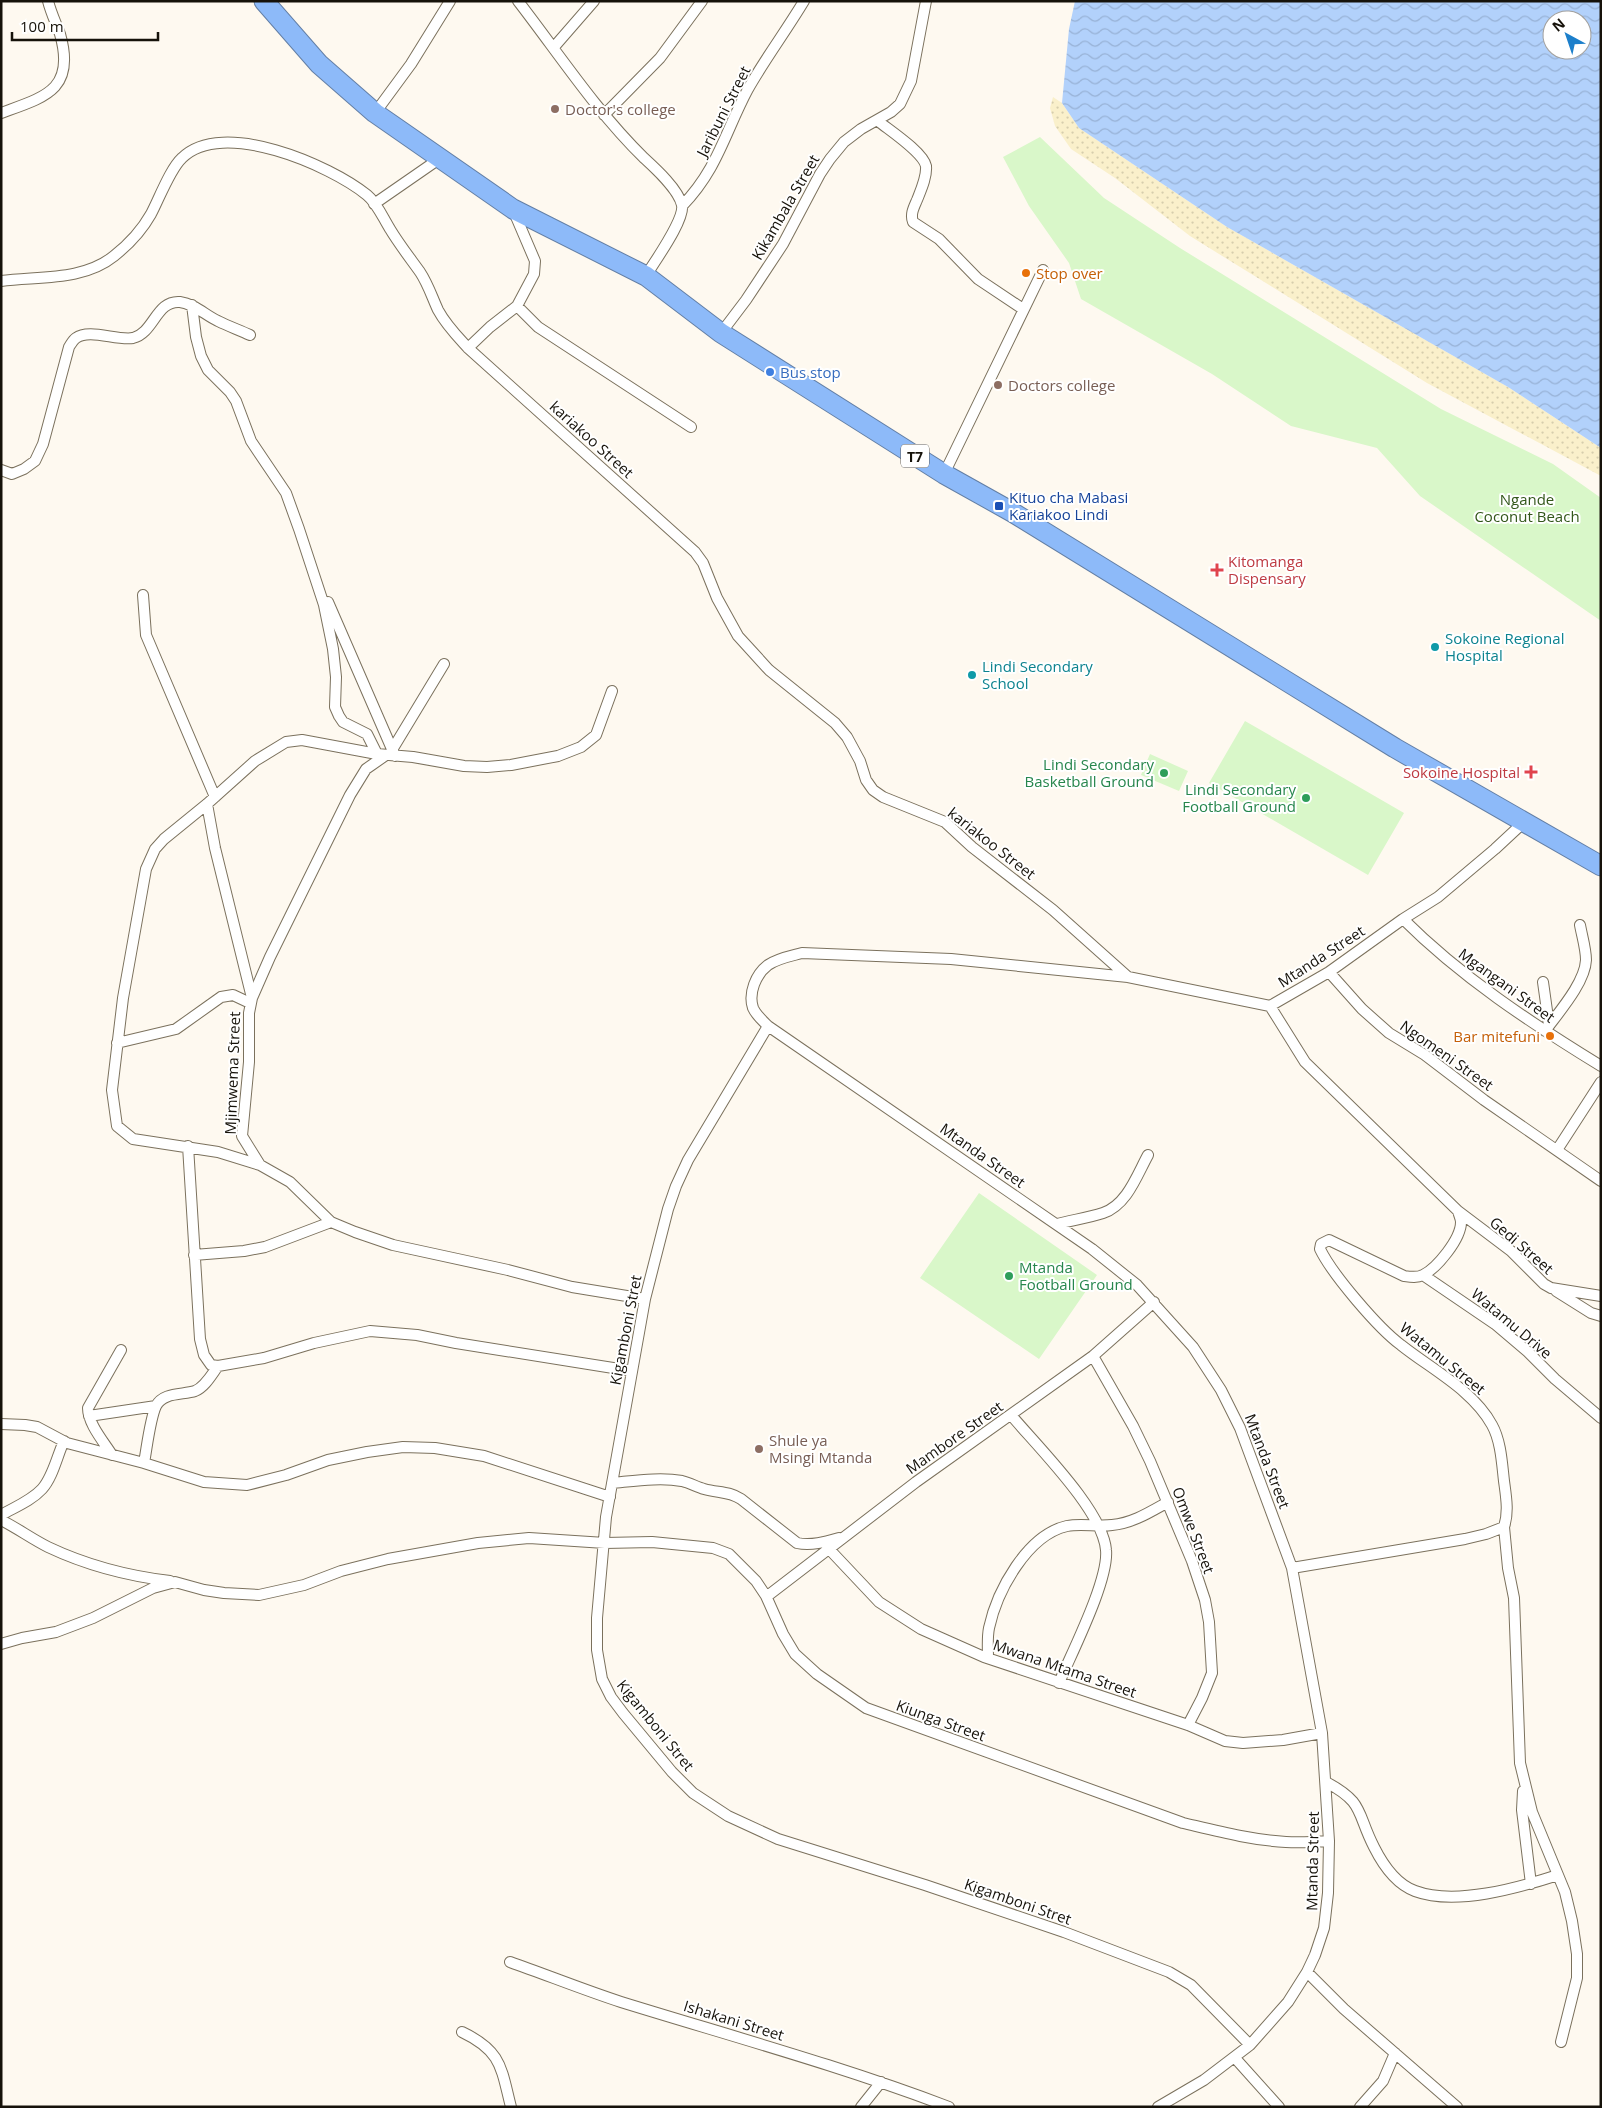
<svg xmlns="http://www.w3.org/2000/svg" width="1602" height="2108" font-family="'Open Sans',sans-serif">
	<style>
		.sand { fill: url(#sand-dots) }
		.green { fill: #d9f7c9 }
		.water { fill: url(#water-waves); fill-rule: evenodd }
		.lines { fill: none; stroke-linecap: round; stroke-linejoin: round }
		.street-casing { stroke: #7b715d; stroke-width: 12 }
		.highway-casing { stroke: #637fa5; stroke-width: 21 }
		.street { stroke: #fff; stroke-width: 10 }
		.highway { stroke: #8dbaf9; stroke-width: 19 }
		.education-dot { fill: #8d6e63; stroke: #fff; stroke-width: 2 }
		.food-dot { fill: #e8710a; stroke: #fff; stroke-width: 2 }
		.shop-dot { fill: #3f7fe0; stroke: #fff; stroke-width: 2 }
		.transit-dot { fill: #1a4fb4; stroke: #fff; stroke-width: 2 }
		.health-dot { fill: #e0444e; stroke: #fff; stroke-width: 2 }
		.culture-dot { fill: #0f9aa8; stroke: #fff; stroke-width: 2 }
		.leisure-dot { fill: #2e9e5b; stroke: #fff; stroke-width: 2 }
		.labels { text-anchor: middle; dominant-baseline: central; stroke-width: 4; stroke-linejoin: round; paint-order: stroke }
		.shield { fill: #fff; stroke: #5c5954; stroke-width: 1 }
		.shield-label { font-size: 14px; font-weight: bold; fill: #16120a }
		.education-label { font-size: 15px; fill: #785e54; stroke: #fff; text-anchor: start }
		.street-label { font-size: 15px; fill: #16120a; stroke: #fff }
		.food-label { font-size: 15px; fill: #c56008; stroke: #fff; text-anchor: start }
		.shop-label { font-size: 15px; fill: #366cbe; stroke: #fff; text-anchor: start }
		.transit-label { font-size: 15px; fill: #164399; stroke: #fff; text-anchor: start }
		.park-label { font-size: 15px; fill: #33571a; stroke: #fff }
		.health-label { font-size: 15px; fill: #be3a42; stroke: #fff; text-anchor: start }
		.culture-label { font-size: 15px; fill: #0d838f; stroke: #fff; text-anchor: start }
		.leisure-label { font-size: 15px; fill: #27864d; stroke: #fff; text-anchor: end }
	</style>
	<defs>
		<pattern id="sand-dots" width="8" height="8" patternUnits="userSpaceOnUse" patternTransform="scale(1.25)"><rect width="8" height="8" fill="#faf0cb"/><path d="M2 2h.1M6 6h.1" fill="none" stroke="#d6cdad" stroke-width="1.8" stroke-linecap="round"/></pattern>
		<pattern id="water-waves" width="16" height="10" patternUnits="userSpaceOnUse" patternTransform="scale(1.25)"><rect width="16" height="10" fill="#b2d1fb"/><path d="M0 5q4-4 8 0t8 0" fill="none" stroke="#98b2d6"/></pattern>
	</defs>
	<rect width="100%" height="100%" fill="#fef9f0"/>
	<path class="sand" d="M 1053,97 L 1062,103 L 1079,128 L 1227,227 L 1508,387 L 1601,448 L 1601,476 L 1427,383 L 1190,236 L 1115,178 L 1071,149 L 1055,126 L 1050,108 Z"/>
	<path class="green" d="M 1040,137 L 1104,198 L 1180,248 L 1441,409 L 1553,464 L 1601,498 L 1601,621 L 1420,496 L 1377,448 L 1291,426 L 1212,374 L 1081,299 L 1069,263 L 1029,206 L 1003,157 Z
		M 1245,721 L 1404,813 L 1368,875 L 1209,783 Z
		M 1150,754 L 1188,771 L 1179,791 L 1141,775 Z
		M 979,1193 L 1097,1275 L 1039,1359 L 920,1278 Z"/>
	<path class="water" d="M 1075,1 L 1601,1 L 1601,448 L 1508,387 L 1227,227 L 1079,128 L 1062,103 L 1069,29 ZM 1552,20 L 1582,20 L 1582,50 L 1552,50 Z"/>
	<g class="lines">
		<defs>
			<path id="street" d="M 518,1 C 559,54 596,111 644,158 C 656,169 678,189 682,205 C 685,220 654,262 646,276
				M 554,47 L 594,1
				M 1,113 C 45,97 76,90 60,34 C 56,23 51,13 48,1
				M 375,113 L 411,64 L 450,1
				M 604,115 L 660,58 L 702,1
				M 878,121 C 889,130 923,152 926,166 C 927,177 921,190 917,200 C 914,207 910,214 913,222 L 939,239 L 978,279 L 1023,309
				M 374,204 L 439,159
				M 682,206 C 718,169 725,132 748,89 C 765,59 786,31 804,1
				M 514,212 L 535,261 L 534,274 L 517,306 L 538,327 L 691,427
				M 1,281 C 39,276 83,281 114,256 C 128,245 142,230 151,214 C 159,199 170,169 182,158 C 222,118 330,165 367,195 C 377,203 383,218 390,229 C 399,244 410,258 420,272 C 428,284 432,297 438,310 C 446,325 457,336 468,348 L 695,552 L 703,563 L 717,598 L 738,636 L 769,670 L 835,723 L 847,737 L 860,761 L 866,780 L 873,790 L 883,797 L 945,822 L 972,847 L 1053,910 L 1128,977
				M 192,305 L 196,337 L 201,356 L 208,370 L 230,392 L 236,401 L 251,441 L 286,493 L 299,529 L 324,605 L 333,649 L 336,677 L 335,707 L 339,716 L 343,722 L 367,734 L 377,754
				M 721,333 L 746,300 L 783,244 L 820,174 L 830,159 L 844,142 L 861,129 L 891,112 L 900,104 L 911,81 L 926,1
				M 468,348 L 490,327 L 517,306
				M 1,470 L 12,474 L 24,469 L 35,461 L 43,444 L 69,347 C 71,344 73,340 76,338 C 89,328 117,341 133,338 C 154,333 156,300 180,302 C 195,304 205,315 218,321 C 228,326 239,330 250,335
				M 944,474 L 1043,270
				M 143,595 L 146,635 L 215,797
				M 328,602 L 395,756
				M 392,750 L 444,664
				M 386,755 L 366,769 L 350,795 L 270,957 L 252,998 L 249,1013 L 249,1062 L 242,1136 L 260,1165 L 290,1182 L 331,1222 L 355,1232 L 393,1245 L 508,1270 L 572,1287 L 645,1299
				M 207,804 L 215,848 L 252,998
				M 1403,919 C 1461,977 1531,1023 1601,1066
				M 1329,972 L 1362,1009 L 1389,1033 L 1425,1055 L 1484,1100 L 1601,1181
				M 1543,982 L 1549,1025
				M 1270,1006 L 1305,1062 L 1458,1211 C 1459,1215 1461,1219 1461,1222 C 1461,1239 1437,1268 1423,1275 C 1417,1278 1411,1277 1404,1276 L 1329,1240 L 1321,1244 L 1320,1249 C 1332,1274 1378,1328 1401,1345 C 1431,1369 1473,1390 1492,1425 C 1501,1441 1502,1464 1504,1481 C 1506,1496 1509,1512 1504,1527 L 1486,1534 L 1465,1539 L 1292,1568
				M 768,1026 L 688,1160 L 676,1186 L 668,1209 L 645,1299 L 606,1517 L 597,1618 L 597,1650 L 602,1679 L 611,1697 L 623,1713 L 672,1772 L 693,1793 L 728,1816 L 778,1839 L 925,1885 L 1064,1932 L 1169,1972 L 1191,1985 L 1250,2045
				M 1545,1031 C 1558,1013 1585,983 1586,960 C 1586,949 1582,936 1580,925
				M 117,1043 L 176,1029 L 221,997 L 233,995 L 250,1003
				M 188,1146 L 200,1339 L 204,1355 L 211,1365 L 218,1366 L 264,1358 L 314,1343 L 370,1331 L 417,1335 L 456,1343 L 632,1371
				M 1557,1150 L 1601,1082
				M 260,1165 L 218,1152 L 133,1139 L 117,1126 L 112,1090 L 123,998 L 146,869 L 155,849 L 164,839 L 207,804 L 255,761 L 286,742 L 302,740 L 377,754 L 413,757 L 464,766 L 487,767 L 511,765 L 558,756 L 581,747 L 596,735 L 612,691
				M 1458,1211 L 1511,1251 L 1544,1284 L 1551,1288 L 1601,1296
				M 1057,1224 C 1072,1220 1088,1218 1103,1213 C 1127,1205 1137,1175 1148,1155
				M 194,1255 L 244,1251 L 265,1247 L 331,1222
				M 1423,1275 L 1495,1324 L 1528,1352 L 1555,1379 L 1601,1418
				M 1556,1291 L 1591,1313 L 1601,1316
				M 1093,1356 L 1133,1426 L 1150,1461 L 1192,1561 L 1205,1600 L 1209,1622 L 1212,1673 L 1202,1698 L 1188,1725
				M 1011,1415 C 1037,1446 1103,1511 1106,1550 C 1109,1580 1072,1652 1059,1683
				M 89,1416 L 156,1406
				M 1,1424 L 25,1425 L 37,1427 L 67,1443 L 144,1463 L 204,1482 L 247,1485 L 286,1475 L 328,1460 L 367,1452 L 403,1447 L 435,1448 L 484,1456 L 610,1497
				M 112,1455 C 104,1442 88,1424 88,1408 L 121,1350
				M 144,1463 C 147,1447 150,1419 156,1406 C 163,1392 183,1395 195,1391 C 205,1387 212,1374 218,1366
				M 612,1483 C 634,1481 660,1477 682,1481 C 690,1483 697,1487 704,1489 C 718,1493 729,1491 741,1499 L 797,1543 C 811,1546 825,1542 839,1538
				M 1,1515 C 15,1507 31,1501 42,1489 C 53,1477 57,1456 64,1441
				M 1,1520 C 17,1528 32,1539 48,1547 C 86,1565 128,1576 170,1581
				M 1504,1527 L 1508,1568 L 1514,1598 L 1520,1763 L 1532,1812 L 1565,1892 L 1572,1921 L 1577,1954 L 1577,1978 L 1561,2042
				M 829,1549 L 879,1602 L 921,1629 L 984,1657 L 1188,1725 L 1225,1741 L 1243,1743 L 1283,1740 L 1322,1733
				M 770,1594 L 916,1482 L 1093,1356 L 1154,1302
				M 1,1644 L 22,1638 L 56,1632 L 93,1618 L 153,1588 L 175,1582 L 204,1590 L 224,1593 L 259,1595 L 304,1585 L 341,1571 L 388,1559 L 478,1543 L 529,1538 L 605,1543 L 652,1542 L 713,1548 L 729,1554 L 756,1581 L 766,1596 L 783,1634 L 795,1654 L 817,1674 L 866,1708 L 1183,1823 C 1217,1831 1251,1840 1286,1842 C 1301,1843 1315,1842 1329,1841
				M 988,1658 C 988,1648 987,1638 989,1628 C 997,1591 1027,1535 1067,1526 C 1081,1523 1097,1527 1112,1525 C 1133,1523 1150,1512 1168,1502
				M 1326,1782 C 1365,1803 1356,1812 1374,1847 C 1383,1865 1396,1884 1415,1891 C 1455,1906 1518,1888 1558,1875
				M 1523,1791 L 1522,1810 L 1531,1884
				M 510,1962 C 547,1975 584,1990 621,2002 C 731,2036 841,2066 949,2107
				M 1307,1972 L 1344,2009 L 1457,2107
				M 462,2032 C 502,2051 501,2068 511,2107
				M 1235,2058 L 1279,2107
				M 861,2107 L 881,2082
				M 1158,2107 L 1204,2080 L 1250,2045 L 1288,2002 L 1307,1972 L 1315,1955 L 1324,1928 L 1328,1893 L 1329,1841 L 1322,1733 L 1292,1568 L 1240,1428 L 1221,1390 L 1193,1347 L 1137,1285 L 1092,1249 L 768,1026 C 763,1021 756,1015 753,1008 C 748,993 756,974 768,965 C 778,958 791,956 802,953 L 951,959 L 1128,977 L 1270,1006 L 1329,972 L 1403,919 L 1438,897 L 1495,849 L 1523,823
				M 1360,2107 L 1383,2081 L 1395,2053"/>
			<path id="highway" d="M 264,1 L 319,64 L 375,113 L 513,209 L 646,276 L 721,333 L 944,474 L 1012,512 L 1395,748 L 1601,866"/>
		</defs>
		<use href="#street" class="street-casing"/>
		<use href="#highway" class="highway-casing"/>
		<use href="#street" class="street"/>
		<use href="#highway" class="highway"/>
	</g>
	<g class="education-dot">
		<circle cx="555" cy="109" r="5"/>
		<circle cx="998" cy="385" r="5"/>
		<circle cx="759" cy="1449" r="5"/>
	</g>
	<g class="food-dot">
		<circle cx="1026" cy="273" r="5"/>
		<circle cx="1550" cy="1036" r="5"/>
	</g>
	<circle class="shop-dot" cx="770" cy="372" r="5"/>
	<rect class="transit-dot" x="994" y="501" width="10" height="10" rx="2.5"/>
	<g class="health-dot">
		<path d="M1214.5 562.5h5v5h5v5h-5v5h-5v-5h-5v-5h5z"/>
		<path d="M1528.5 764.5h5v5h5v5h-5v5h-5v-5h-5v-5h5z"/>
	</g>
	<g class="culture-dot">
		<circle cx="1435" cy="647" r="5"/>
		<circle cx="972" cy="675" r="5"/>
	</g>
	<g class="leisure-dot">
		<circle cx="1164" cy="773" r="5"/>
		<circle cx="1306" cy="798" r="5"/>
		<circle cx="1009" cy="1276" r="5"/>
	</g>
	<g class="labels">
		<rect class="shield" x="901" y="444.5" width="28" height="23" rx="4"/>
		<g class="shield-label">
			<text x="915" y="456">T7</text>
		</g>
		<g class="education-label">
			<text x="565" y="109">Doctor's college</text>
			<text x="1008" y="385">Doctors college</text>
			<text x="769" y="1440">Shule ya<tspan x="769" dy="17">Msingi Mtanda</tspan></text>
		</g>
		<g class="street-label">
			<text transform="translate(723 111) rotate(-63)">Jaribuni Street</text>
			<text transform="translate(785 207) rotate(-60)">Kikambala Street</text>
			<text transform="translate(592 439) rotate(42)">kariakoo Street</text>
			<text transform="translate(992 843) rotate(38)">kariakoo Street</text>
			<text transform="translate(1321 956) rotate(-33)">Mtanda Street</text>
			<text transform="translate(1507 985) rotate(36)">Mgangani Street</text>
			<text transform="translate(1447 1055) rotate(35)">Ngomeni Street</text>
			<text transform="translate(232 1073) rotate(-88)">Mjimwema Street</text>
			<text transform="translate(983 1155) rotate(35)">Mtanda Street</text>
			<text transform="translate(1522 1245) rotate(41)">Gedi Street</text>
			<text transform="translate(1512 1323) rotate(40)">Watamu Drive</text>
			<text transform="translate(625 1330) rotate(-79)">Kigamboni Stret</text>
			<text transform="translate(1443 1358) rotate(39)">Watamu Street</text>
			<text transform="translate(954 1437) rotate(-35)">Mambore Street</text>
			<text transform="translate(1268 1461) rotate(69)">Mtanda Street</text>
			<text transform="translate(1194 1530) rotate(69)">Omwe Street</text>
			<text transform="translate(1065 1668) rotate(19)">Mwana Mtama Street</text>
			<text transform="translate(941 1720) rotate(20)">Kiunga Street</text>
			<text transform="translate(656 1725) rotate(51)">Kigamboni Stret</text>
			<text transform="translate(1312 1861) rotate(-89)">Mtanda Street</text>
			<text transform="translate(1018 1901) rotate(19)">Kigamboni Stret</text>
			<text transform="translate(734 2020) rotate(17)">Ishakani Street</text>
		</g>
		<g class="food-label">
			<text x="1036" y="273">Stop over</text>
			<text x="1540" y="1036" text-anchor="end">Bar mitefuni</text>
		</g>
		<g class="shop-label">
			<text x="780" y="372">Bus stop</text>
		</g>
		<g class="transit-label">
			<text x="1009" y="497">Kituo cha Mabasi<tspan x="1009" dy="17">Kariakoo Lindi</tspan></text>
		</g>
		<g class="park-label">
			<text x="1527" y="499">Ngande<tspan x="1527" dy="17">Coconut Beach</tspan></text>
		</g>
		<g class="health-label">
			<text x="1228" y="561">Kitomanga<tspan x="1228" dy="17">Dispensary</tspan></text>
			<text x="1520" y="772" text-anchor="end">Sokoine Hospital</text>
		</g>
		<g class="culture-label">
			<text x="1445" y="638">Sokoine Regional<tspan x="1445" dy="17">Hospital</tspan></text>
			<text x="982" y="666">Lindi Secondary<tspan x="982" dy="17">School</tspan></text>
		</g>
		<g class="leisure-label">
			<text x="1154" y="764">Lindi Secondary<tspan x="1154" dy="17">Basketball Ground</tspan></text>
			<text x="1296" y="789">Lindi Secondary<tspan x="1296" dy="17">Football Ground</tspan></text>
			<text x="1019" y="1267" text-anchor="start">Mtanda<tspan x="1019" dy="17">Football Ground</tspan></text>
		</g>
	</g>
	<rect width="1602" height="2108" fill="none" stroke="#16120a" stroke-width="5"/>
	<g transform="translate(1567 35) rotate(320)"><circle r="24" fill="#ffffff" stroke="#a2a09d"/>
	<path d="M0-4L9 19L0 12L-9 19Z" fill="#1c7fcb"/>
	<text y="-8" font-size="14" font-weight="bold" text-anchor="middle" fill="#16120a">N</text>
	</g>
	<path d="M12 32v8h146v-8" fill="none" stroke="#16120a" stroke-width="2.5"/>
	<text x="20" y="32" font-size="15" fill="#16120a" stroke="#ffffff" stroke-width="4" paint-order="stroke">100 m</text>
</svg>
